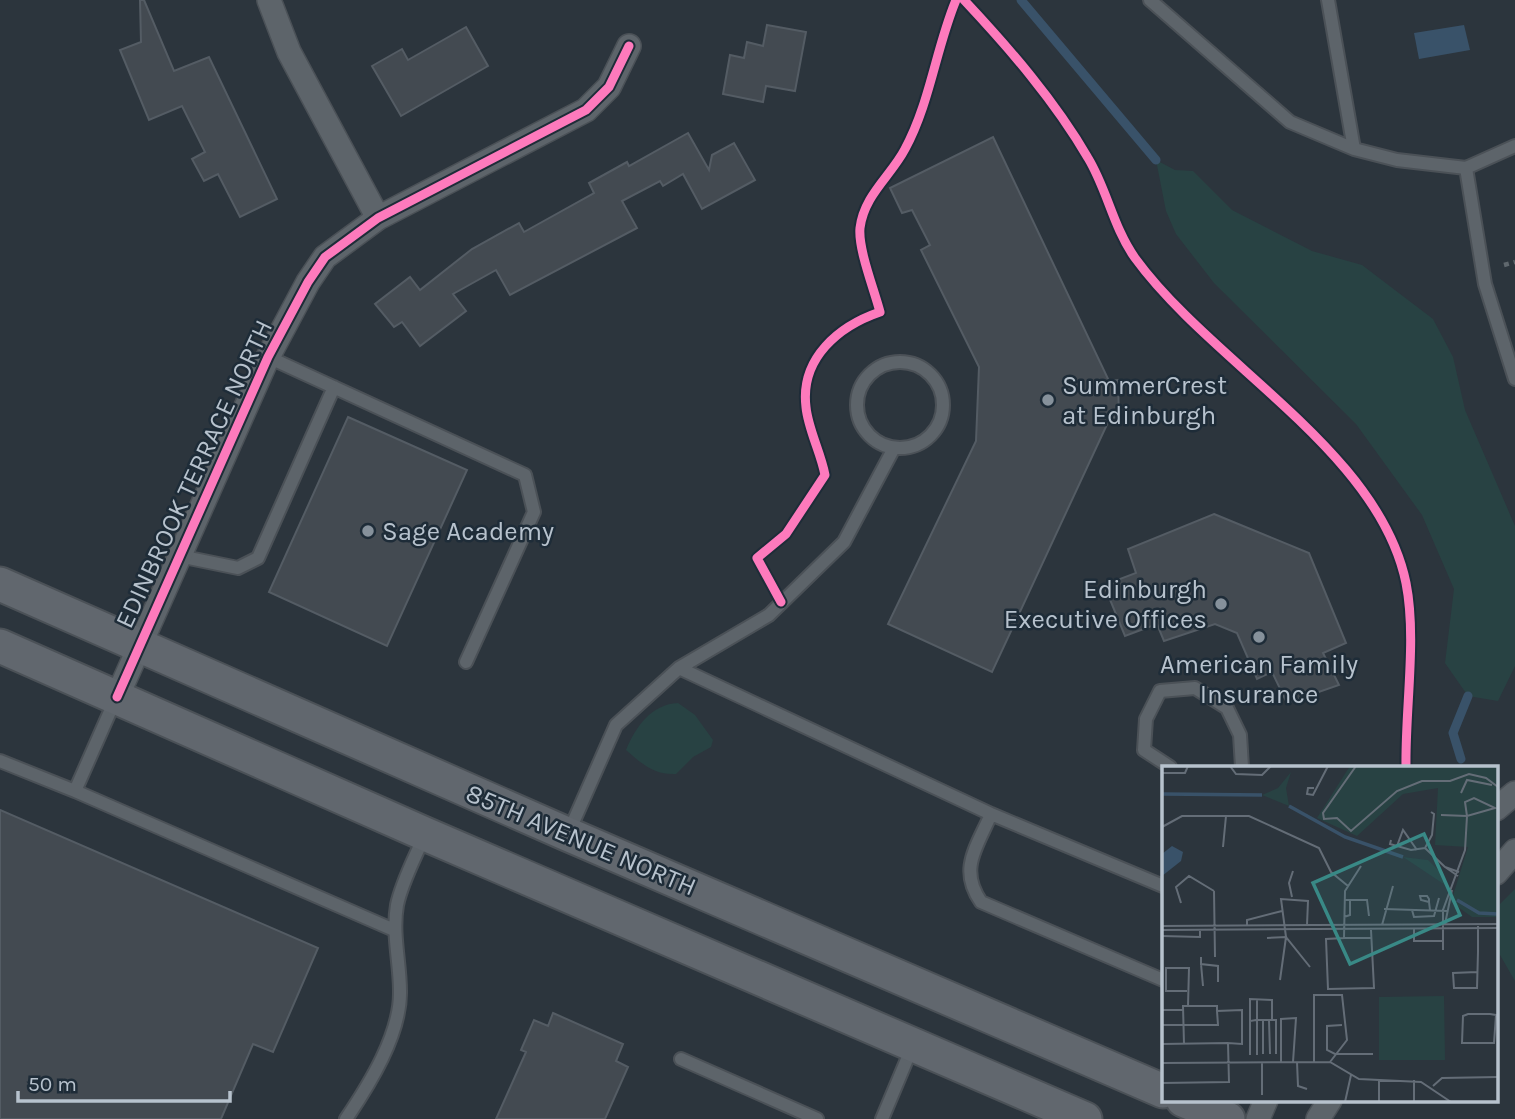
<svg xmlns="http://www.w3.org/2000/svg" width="1515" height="1119" font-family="Karla,sans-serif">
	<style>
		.green { fill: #284243 }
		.water { fill: #395269 }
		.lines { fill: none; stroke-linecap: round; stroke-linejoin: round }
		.stream { stroke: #395269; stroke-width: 9 }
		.building { fill: #434a51; stroke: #545c64; stroke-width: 2 }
		.service-casing { stroke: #4b5157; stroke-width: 16 }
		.minor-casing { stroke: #4b5157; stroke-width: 26 }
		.secondary-casing { stroke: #4b5157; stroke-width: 37 }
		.path { stroke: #5f676d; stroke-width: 4.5; stroke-dasharray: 5 5; stroke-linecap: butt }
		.service { stroke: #5d646a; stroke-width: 12 }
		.minor { stroke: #5d646a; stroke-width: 23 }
		.secondary { stroke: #61676e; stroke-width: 33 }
		.cycleway-casing { stroke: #1e2c38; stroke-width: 13 }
		.cycleway { stroke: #fd7abc; stroke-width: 9 }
		.poi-dot { fill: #86919b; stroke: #1e2c38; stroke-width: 2.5 }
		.labels { text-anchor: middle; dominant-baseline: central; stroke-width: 5; stroke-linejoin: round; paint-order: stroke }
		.poi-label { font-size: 26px; fill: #b7c2cd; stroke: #1e2c38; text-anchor: start }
		.street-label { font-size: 26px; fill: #b7c2cd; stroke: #1e2c38 }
		.inset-river { fill: none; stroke: #395269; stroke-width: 3.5 }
		.inset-road { fill: none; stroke: #646d77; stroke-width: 2 }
		.view { fill: #398986; fill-opacity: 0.15; stroke: #398986; stroke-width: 3.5 }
		.inset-edge { fill: none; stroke: #b7c2cd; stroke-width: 3.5 }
	</style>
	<rect width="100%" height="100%" fill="#2c353d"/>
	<path class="green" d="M 1156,160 L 1175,170 L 1193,171 L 1232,210 L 1312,251 L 1362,265 L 1433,319 L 1453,357 L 1465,410 L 1515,526 L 1515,666 L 1498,701 L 1468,696 L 1445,663 L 1454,589 L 1422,515 L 1356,424 L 1214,283 L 1176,234 L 1166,211 Z
		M 678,703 L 695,715 L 713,740 L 711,747 L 693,757 L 676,774 C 654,775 642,764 626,750 C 636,726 652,704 678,703 Z
		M 1515,889 L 1515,981 L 1496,948 L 1496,908 Z"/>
	<path class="water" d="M 1464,25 L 1470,50 L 1419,59 L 1414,33 Z"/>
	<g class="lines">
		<path class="stream" d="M 1021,0 L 1156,160
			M 1461,759 L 1453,733 L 1468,696"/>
	</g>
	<path class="building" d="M 140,0 L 144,0 L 174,71 L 209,57 L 277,199 L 240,217 L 218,174 L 204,181 L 192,159 L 205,152 L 182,106 L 149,120 L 120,50 L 141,42 Z
		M 767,25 L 806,32 L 795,91 L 766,86 L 763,102 L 723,94 L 730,55 L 744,58 L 747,42 L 763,46 Z
		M 466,27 L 488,66 L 401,116 L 372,66 L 402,49 L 408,60 Z
		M 688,133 L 709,170 L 712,155 L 734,143 L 755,180 L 702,209 L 683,174 L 663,186 L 660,181 L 622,201 L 637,228 L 510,295 L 496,270 L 453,294 L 466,311 L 420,346 L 402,322 L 394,327 L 375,304 L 410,277 L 420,290 L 472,249 L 519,223 L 524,232 L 594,193 L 589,183 L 627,162 L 629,166 Z
		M 993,137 L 1109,381 L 1118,380 L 1119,417 L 1110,418 L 992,672 L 888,624 L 976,441 L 979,367 L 921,250 L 930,245 L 912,210 L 902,213 L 890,188 Z
		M 348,417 L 467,470 L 387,646 L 269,592 Z
		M 1214,514 L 1309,553 L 1346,643 L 1323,653 L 1339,685 L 1287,703 L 1272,672 L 1257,679 L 1237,633 L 1215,624 L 1164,641 L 1157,624 L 1125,636 L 1104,585 L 1136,573 L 1128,549 Z
		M 0,810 L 318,948 L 273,1052 L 253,1044 L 221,1119 L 0,1119 Z
		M 553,1013 L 623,1044 L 616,1061 L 628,1067 L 605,1119 L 496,1119 L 526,1052 L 521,1050 L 534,1020 L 548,1026 Z"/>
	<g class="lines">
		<defs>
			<path id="service" d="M 1150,0 L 1290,122 L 1354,149 L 1397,160 L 1466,168
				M 1328,0 L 1354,149
				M 1515,146 L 1466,168 L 1485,284 L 1515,379
				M 268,357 L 525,475 L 534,512 L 466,662
				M857 405a43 43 0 1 1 86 0a43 43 0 1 1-86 0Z
				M 179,556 L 238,568 L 258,558 L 334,387
				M 679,668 L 991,814 L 1163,886
				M 0,761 L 75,791 L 116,698
				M 1170,767 L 1144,750 L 1146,719 L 1160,691 L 1195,688 L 1227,708 L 1240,735 L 1242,767
				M 75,791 L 394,930
				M 991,814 C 977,847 958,869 981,902 L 1163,980
				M 568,834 L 616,725 L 679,668 L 769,615 L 844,542 L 894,448
				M 681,1059 L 817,1119
				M 346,1119 C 369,1085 401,1034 400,991 C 400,962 392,934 397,905 C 402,881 416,856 425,834
				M 882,1119 L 913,1045"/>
			<path id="minor" d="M 269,0 L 289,52 L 378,218
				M 117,697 L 268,357 L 308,282 L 325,257 L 378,218 L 586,110 L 609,87 L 629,46
				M 1496,809 L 1515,793
				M 1496,873 L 1515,851
				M 1258,1119 L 1266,1100
				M 1318,1119 L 1330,1100"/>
			<path id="secondary" d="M 0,584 L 567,834 L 1163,1091
				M 0,646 L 425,834 L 1085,1119
				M 1183,1100 L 1228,1119"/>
		</defs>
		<use href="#service" class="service-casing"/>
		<use href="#minor" class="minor-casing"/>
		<use href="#secondary" class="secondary-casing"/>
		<path class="path" d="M 1504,265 L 1515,262"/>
		<use href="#service" class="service"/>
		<use href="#minor" class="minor"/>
		<use href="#secondary" class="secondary"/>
		<defs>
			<path id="cycleway" d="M 964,0 C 1009,48 1055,101 1088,158 C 1107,189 1113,227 1135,258 C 1213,365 1379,451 1406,583 C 1417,638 1405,709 1406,767
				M 781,602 L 757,558 L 786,534 L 825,475 C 821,453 808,429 806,407 C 800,358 839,326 880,312 C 874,289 858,249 860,228 C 864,195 891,176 905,149 C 930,103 936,48 956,0
				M 117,697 L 268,357 L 308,282 L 325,257 L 378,218 L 586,110 L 609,87 L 629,46"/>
		</defs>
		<use href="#cycleway" class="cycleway-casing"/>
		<use href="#cycleway" class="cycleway"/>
	</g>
	<g class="poi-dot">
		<circle cx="1048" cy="400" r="7"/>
		<circle cx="368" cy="531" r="7"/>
		<circle cx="1221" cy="604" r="7"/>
		<circle cx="1259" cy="637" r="7"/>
	</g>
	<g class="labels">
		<g class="poi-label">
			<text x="1062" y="385">SummerCrest<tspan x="1062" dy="30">at Edinburgh</tspan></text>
			<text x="382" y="531">Sage Academy</text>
			<text x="1207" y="589" text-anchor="end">Edinburgh<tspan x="1207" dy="30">Executive Offices</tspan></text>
			<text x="1259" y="664" text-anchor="middle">American Family<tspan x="1259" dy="30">Insurance</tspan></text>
		</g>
		<g class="street-label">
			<text transform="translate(194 474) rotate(-65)">EDINBROOK TERRACE NORTH</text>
			<text transform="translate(581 840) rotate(23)">85TH AVENUE NORTH</text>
		</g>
	</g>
	<g transform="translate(1162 766)">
		<rect width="336" height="336" fill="#2c353d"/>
		<path d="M 188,0 L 336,0 L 336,151 L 310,151 L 289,136 L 306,81 L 273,79 L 276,22 L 241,28 L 195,70 L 155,52 ZM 129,6 L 124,22 L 127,40 L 100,29 L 116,22 ZM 241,91 L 266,94 L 282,110 L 283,119 ZM 282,230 L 283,294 L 217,294 L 217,231 Z" fill="#284243"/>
		<path d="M 10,80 L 21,86 L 19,95 L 0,110 L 0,88 Z" fill="#395269"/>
		<path class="inset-river" d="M 1,28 L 100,29M 127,40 L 183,71 L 241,91M 295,134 L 317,147 L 336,148"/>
		<path class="inset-road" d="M 68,0 L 74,8 L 100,9 L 109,0M 194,0 L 161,47 L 162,53 L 175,52 L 189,65 L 235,25 L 260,15 L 288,15 L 307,8 L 324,12 L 336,21M 0,7 L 23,7 L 26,0M 152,22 L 146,22 L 145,28 L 151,29 L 166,0M 299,27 L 305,14 L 330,19M 269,46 L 272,48 L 270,69 L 263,82 L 283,101M 279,49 L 305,50 L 333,42 L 312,32 L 303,36 L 305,50 L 303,84 L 281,144 L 281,184M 0,61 L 20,50 L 87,50 L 157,82 L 169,106 L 186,120M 229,74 L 228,78 L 249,84 L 263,82M 235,80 L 241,64 L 255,84M 61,81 L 64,50M 199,100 L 183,125 L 182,172 L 164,173 L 166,223 L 212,222 L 209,164M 296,110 L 283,101 L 297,106M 52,125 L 53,191M 130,131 L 127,117 L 131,105M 182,134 L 205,134 L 207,150M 267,136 L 259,134 L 258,130 L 265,130 L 267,133 L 267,136 L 268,144M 19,137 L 14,121 L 27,110 L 52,125M 222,143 L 285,145M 250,144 L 252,151 L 272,150 L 277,132M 182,151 L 188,149 L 188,134M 283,158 L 290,124M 85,159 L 85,154 L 120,145M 145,159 L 146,135 L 119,133 L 124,171 L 148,201M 220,159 L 231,120M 0,160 L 336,158M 252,163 L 252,175 L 280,175M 0,164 L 336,162M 0,170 L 38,171 L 38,164M 105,172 L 124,171 L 118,214M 182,172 L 210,172M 39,191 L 39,198 L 56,200 L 56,216M 39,198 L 41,220M 315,206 L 291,207 L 292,222 L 315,222 L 316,186 L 316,160M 25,225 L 4,225 L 4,202 L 27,202 L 26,240M 0,244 L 22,244M 334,249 L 332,277 L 300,277 L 301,250 L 306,248 L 328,248 L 334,249 L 336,250M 101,254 L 101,288M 107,254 L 108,288M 88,255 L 88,233 L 110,234 L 110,254M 0,259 L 56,259 L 55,245 L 80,244 L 80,278 L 66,277 L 67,316 L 0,317M 180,259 L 165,260 L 165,284 L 173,288 L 211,288M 0,278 L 66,277M 22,278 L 21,240 L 55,240 L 55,245M 88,289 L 88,255 L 94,254 L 114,254 L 114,288M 95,289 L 95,233M 100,296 L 100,329M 119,296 L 119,253 L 134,252 L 131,296M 135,296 L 136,320 L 145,323M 152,296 L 152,229 L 180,229 L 185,274 L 168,296M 0,297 L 168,296 L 197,313 L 259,316 L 289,336M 252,314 L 252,336M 271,320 L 280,312 L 336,311M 183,336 L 189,309M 217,336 L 217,314"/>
		<path class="view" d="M 262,68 L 298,149 L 188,198 L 151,117 Z"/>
		<rect width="336" height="336" class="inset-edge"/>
	</g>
	<path d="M18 1091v10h212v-10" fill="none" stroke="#b7c2cd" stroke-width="3.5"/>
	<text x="28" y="1091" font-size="21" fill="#b7c2cd" stroke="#1e2c38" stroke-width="5" paint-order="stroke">50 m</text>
</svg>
